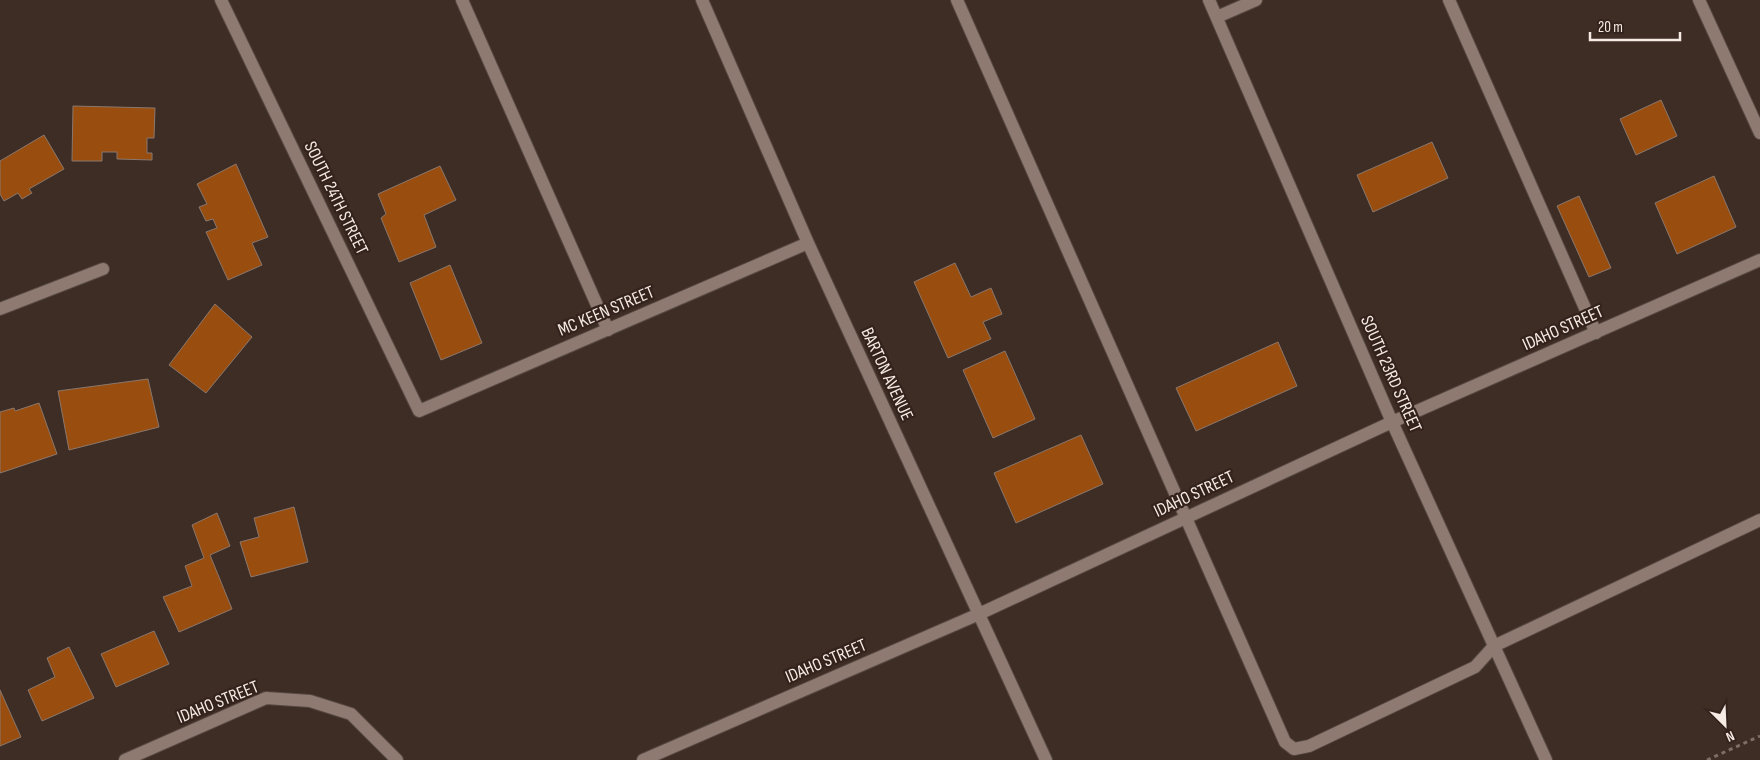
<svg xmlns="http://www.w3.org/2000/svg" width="1760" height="760" font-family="'Sofia Sans Condensed',sans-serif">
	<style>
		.building { fill: #994e10; stroke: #8a776c }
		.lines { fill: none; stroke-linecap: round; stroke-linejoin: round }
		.lane-casing { stroke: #564842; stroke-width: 14 }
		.street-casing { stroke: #564842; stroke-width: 14 }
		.path { stroke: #7d6e67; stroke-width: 3; stroke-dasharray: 4 4; stroke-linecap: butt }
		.lane { stroke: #8e7a71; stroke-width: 12 }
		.street { stroke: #8e7a71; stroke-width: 12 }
		.labels { text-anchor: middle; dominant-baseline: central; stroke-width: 4.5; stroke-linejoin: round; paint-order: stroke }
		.street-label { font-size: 18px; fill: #f6eae5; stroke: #34231c }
	</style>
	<rect width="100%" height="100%" fill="#3e2d25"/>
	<path class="building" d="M 1661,100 L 1677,136 L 1636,155 L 1620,119 Z
		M 73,106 L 155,108 L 154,138 L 147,138 L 147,153 L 152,153 L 152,160 L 117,159 L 117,152 L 102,152 L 102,161 L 72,161 Z
		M 44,135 L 64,169 L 29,189 L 32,193 L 22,199 L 18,193 L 4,201 L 0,194 L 0,161 Z
		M 1432,142 L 1448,178 L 1373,212 L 1357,175 Z
		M 236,164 L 268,237 L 252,243 L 262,265 L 228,280 L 206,232 L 217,228 L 213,219 L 206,221 L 199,207 L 207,204 L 197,184 Z
		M 440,166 L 456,200 L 424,215 L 436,247 L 399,262 L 381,218 L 386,214 L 378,194 Z
		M 1714,176 L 1736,227 L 1677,254 L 1655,203 Z
		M 1579,196 L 1611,268 L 1589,277 L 1557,206 Z
		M 955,263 L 971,297 L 991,288 L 1002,314 L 983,322 L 991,339 L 948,358 L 914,282 Z
		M 450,265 L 482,343 L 441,360 L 410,283 Z
		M 215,304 L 252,337 L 206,393 L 169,365 Z
		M 1278,342 L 1297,386 L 1196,431 L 1176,388 Z
		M 1005,351 L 1035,419 L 993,438 L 963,370 Z
		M 148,379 L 159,427 L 69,450 L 58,391 Z
		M 39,403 L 57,454 L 0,473 L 0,412 L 14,408 L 15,411 Z
		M 1081,435 L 1103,484 L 1016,523 L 994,473 Z
		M 294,507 L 308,562 L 251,577 L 240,542 L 259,537 L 254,518 Z
		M 217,513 L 230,546 L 210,555 L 232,609 L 179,632 L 163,597 L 192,586 L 185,566 L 204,558 L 192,525 Z
		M 154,631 L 169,664 L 116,687 L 101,654 Z
		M 69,647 L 94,698 L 42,721 L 28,690 L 55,677 L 47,658 Z
		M 0,690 L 21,737 L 0,746 Z"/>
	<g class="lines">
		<defs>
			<path id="lane" d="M 462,0 L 608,330
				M 957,0 L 1285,742 L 1294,749 L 1309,746 L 1475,667 L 1494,646 L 1760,520"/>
			<path id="street" d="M 221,0 L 419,411 L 808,243
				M 702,0 L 808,243 L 1046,760
				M 1209,0 L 1392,422 L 1546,760
				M 1449,0 L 1596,333
				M 1699,0 L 1760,133
				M 1217,17 L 1256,0
				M 0,309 L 103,269
				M 125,760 L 266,698 L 310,701 L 351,714 L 397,760
				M 643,760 L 979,614 L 1392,422 L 1760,260"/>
		</defs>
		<use href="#lane" class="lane-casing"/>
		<use href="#street" class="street-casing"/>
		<path class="path" d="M 1707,760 L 1760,736"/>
		<use href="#lane" class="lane"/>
		<use href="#street" class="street"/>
	</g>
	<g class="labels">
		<g class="street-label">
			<text transform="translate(336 198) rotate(64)">SOUTH 24TH STREET</text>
			<text transform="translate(606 311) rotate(-23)">MC KEEN STREET</text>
			<text transform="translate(1563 328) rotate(-24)">IDAHO STREET</text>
			<text transform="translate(887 374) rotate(65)">BARTON AVENUE</text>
			<text transform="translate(1391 374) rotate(66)">SOUTH 23RD STREET</text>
			<text transform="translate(1194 494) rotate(-25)">IDAHO STREET</text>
			<text transform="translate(826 661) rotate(-23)">IDAHO STREET</text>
			<text transform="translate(218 702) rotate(-22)">IDAHO STREET</text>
		</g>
	</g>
	<g transform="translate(1725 725) rotate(156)" stroke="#34231c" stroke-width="4" paint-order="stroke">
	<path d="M0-4L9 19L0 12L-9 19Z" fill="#f6eae5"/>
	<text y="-8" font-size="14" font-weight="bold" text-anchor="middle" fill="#f6eae5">N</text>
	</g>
	<path d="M1590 32v8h90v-8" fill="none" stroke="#f6eae5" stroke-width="2.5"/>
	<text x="1598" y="32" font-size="15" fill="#f6eae5" stroke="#34231c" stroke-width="4" paint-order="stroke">20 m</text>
</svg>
